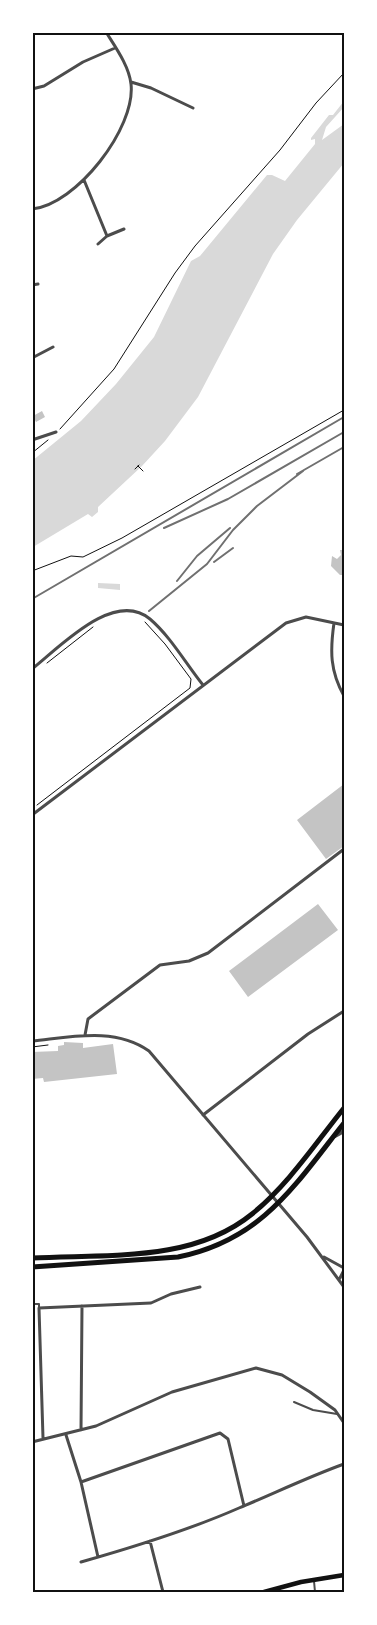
<svg xmlns="http://www.w3.org/2000/svg" width="377" height="1625" font-family="'PT Sans Narrow',sans-serif">
	<style>
		.water { fill: #d9d9d9 }
		.building { fill: #c4c4c4 }
		.lines { fill: none; stroke-linecap: round; stroke-linejoin: round }
		.path { stroke: #111; stroke-width: 1 }
		.service { stroke: #4c4c4c; stroke-width: 2 }
		.minor { stroke: #4c4c4c; stroke-width: 3 }
		.tertiary { stroke: #4c4c4c; stroke-width: 4 }
		.secondary { stroke: #111; stroke-width: 4.5 }
		.primary { stroke: #111; stroke-width: 5 }
		.rail { stroke: #707070; stroke-width: 2 }
		.neatline { fill: none; stroke: #111; stroke-width: 2 }
	</style>
	<rect width="100%" height="100%" fill="#fff"/>
	<path class="water" d="M 344,101 L 344,107 L 326,127 L 322,140 L 344,124 L 344,163 L 297,220 L 273,254 L 198,397 L 165,441 L 142,466 L 98,507 L 98,512 L 92,517 L 88,514 L 33,547 L 32,461 L 81,421 L 116,384 L 154,337 L 191,261 L 200,256 L 267,175 L 272,175 L 285,181 L 315,144 L 315,139 L 311,140 L 311,138 L 329,115 L 333,115 Z
		M 98,583 L 120,584 L 120,590 L 98,588 Z"/>
	<path class="building" d="M 42,411 L 45,417 L 36,422 L 33,416 Z
		M 340,550 L 344,550 L 344,575 L 340,575 L 331,566 L 332,556 L 337,559 L 341,555 Z
		M 344,784 L 344,846 L 326,859 L 297,820 Z
		M 318,904 L 338,930 L 248,997 L 229,971 Z
		M 64,1042 L 83,1043 L 83,1048 L 113,1044 L 117,1074 L 44,1082 L 43,1078 L 32,1079 L 32,1052 L 58,1051 L 58,1046 L 64,1045 Z"/>
	<g class="lines">
		<path class="path" d="M 60,429 L 114,369 L 175,273 L 195,246 L 280,150 L 316,103 L 344,73
			M 32,453 L 48,440
			M 138,466 L 143,471
			M 135,469 L 139,465
			M 32,571 L 71,556 L 83,557 L 122,538 L 344,410
			M 47,663 L 93,627
			M 37,805 L 190,688 L 191,679 L 165,644 L 145,622
			M 32,1047 L 48,1045"/>
		<path class="service" d="M 32,1304 L 39,1304 L 39,1308
			M 294,1402 L 313,1410 L 337,1414
			M 314,1581 L 315,1592"/>
		<path class="minor" d="M 131,82 L 151,88 L 193,108
			M 32,89 L 44,86 L 83,62 L 115,48
			M 84,180 L 107,236 L 98,244
			M 32,209 C 76,205 136,128 131,84 C 129,66 116,48 106,32
			M 107,236 L 124,229
			M 32,285 L 38,284
			M 32,358 L 53,347
			M 32,440 L 56,432
			M 334,623 C 330,651 330,671 344,696
			M 32,669 C 60,647 114,589 150,619 C 171,637 186,664 203,685
			M 32,815 L 286,623 L 306,617 L 344,625
			M 85,1035 L 88,1019 L 160,965 L 189,961 L 208,953 L 344,849
			M 32,1041 C 72,1037 115,1027 149,1051 L 307,1237 L 344,1287
			M 203,1115 L 308,1034 L 344,1011
			M 324,1257 L 344,1268
			M 340,1278 L 344,1270
			M 81,1430 L 82,1306
			M 66,1435 L 81,1482 L 98,1557
			M 43,1438 L 39,1308 L 151,1303 L 171,1294 L 200,1287
			M 32,1442 L 96,1426 L 172,1392 L 256,1368 L 282,1375 L 310,1392 L 335,1410 L 344,1423
			M 81,1482 L 220,1433 L 228,1439 L 244,1506
			M 150,1541 L 163,1592
			M 81,1562 C 134,1547 189,1530 239,1508 C 275,1493 308,1477 344,1464"/>
		<path class="tertiary" d="M 335,1136 L 344,1131"/>
		<path class="secondary" d="M 264,1592 L 301,1582 L 344,1575"/>
		<path class="primary" d="M 32,1258 C 106,1254 192,1263 252,1214 C 288,1185 315,1144 344,1108
			M 32,1267 L 178,1257 C 262,1240 295,1185 344,1123"/>
		<path class="rail" d="M 297,474 L 344,447
			M 164,528 L 228,499 L 344,432
			M 214,562 L 233,548
			M 177,581 L 197,556 L 230,528
			M 32,599 L 344,417
			M 149,611 L 207,564 L 233,530 L 257,506 L 303,471"/>
	</g>
	<rect width="377" height="1625" fill="none" stroke="#ffffff" stroke-width="68"/>
	<rect x="34" y="34" width="309" height="1557" class="neatline"/>
</svg>
